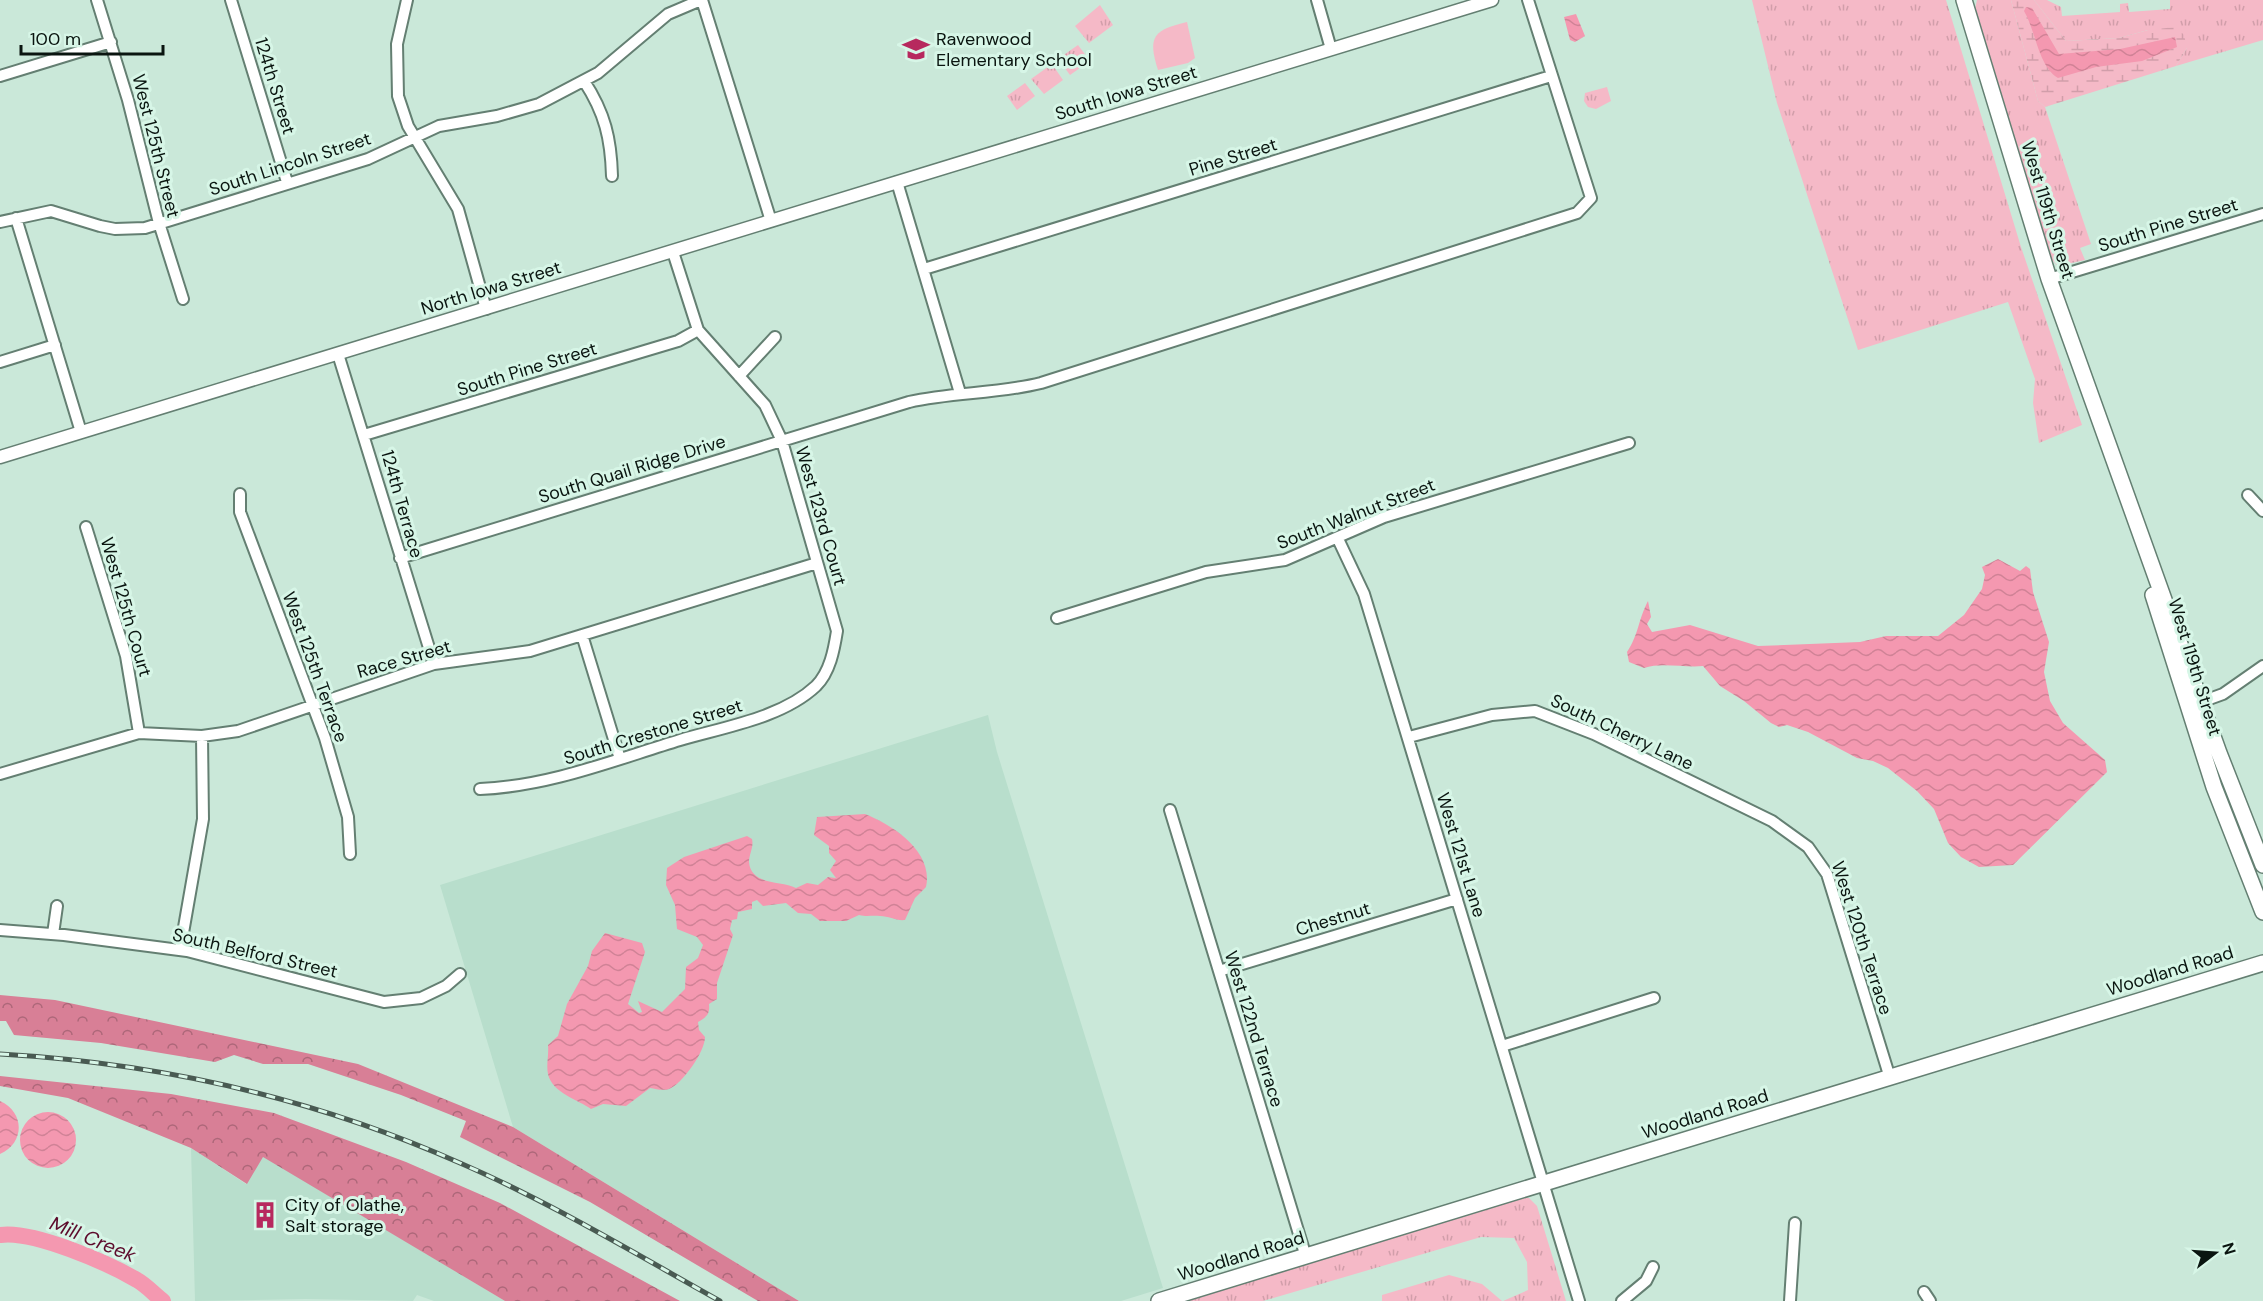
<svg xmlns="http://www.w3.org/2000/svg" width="2263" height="1301" font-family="'DM Sans',sans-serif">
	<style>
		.built { fill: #b8decc }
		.grass { fill: url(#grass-tufts) }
		.forest { fill: url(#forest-crowns) }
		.wetland { fill: url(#wetland-marsh) }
		.garden { fill: #f5b9c7 }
		.water { fill: url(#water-waves) }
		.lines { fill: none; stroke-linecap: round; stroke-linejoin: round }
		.river { stroke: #f498b0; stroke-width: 16 }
		.minor-casing { stroke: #647f72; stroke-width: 14 }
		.tertiary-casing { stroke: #647f72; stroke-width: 15 }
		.secondary-casing { stroke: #647f72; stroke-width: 18 }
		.minor { stroke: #fff; stroke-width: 10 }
		.tertiary { stroke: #fff; stroke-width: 12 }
		.secondary { stroke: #fff; stroke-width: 15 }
		.rail-casing { stroke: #495a52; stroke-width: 5 }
		.rail { stroke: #d7f6e7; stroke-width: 3; stroke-dasharray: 9; stroke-linecap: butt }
		.labels { text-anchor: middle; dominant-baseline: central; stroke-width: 6; stroke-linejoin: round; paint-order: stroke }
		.poi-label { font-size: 18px; fill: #0a1510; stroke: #d7f6e7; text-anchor: start }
		.street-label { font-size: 18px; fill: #0a1510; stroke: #d7f6e7 }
		.water-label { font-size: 20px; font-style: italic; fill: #5d0c2c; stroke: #d7f6e7 }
	</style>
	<defs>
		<pattern id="grass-tufts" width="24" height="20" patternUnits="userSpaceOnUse" patternTransform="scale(1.5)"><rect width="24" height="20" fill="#f5b9c7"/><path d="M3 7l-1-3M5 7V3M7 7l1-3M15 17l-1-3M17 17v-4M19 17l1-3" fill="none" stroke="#d19eaa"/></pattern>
		<pattern id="forest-crowns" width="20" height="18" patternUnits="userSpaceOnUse" patternTransform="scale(1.5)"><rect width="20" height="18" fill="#d87f96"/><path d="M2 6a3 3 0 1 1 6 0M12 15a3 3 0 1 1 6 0" fill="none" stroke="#ad6779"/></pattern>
		<pattern id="wetland-marsh" width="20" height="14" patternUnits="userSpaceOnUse" patternTransform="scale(1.5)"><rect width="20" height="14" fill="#f5b9c7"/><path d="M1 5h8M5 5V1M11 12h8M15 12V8" fill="none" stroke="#d19eaa"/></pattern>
		<pattern id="water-waves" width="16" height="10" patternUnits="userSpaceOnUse" patternTransform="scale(1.5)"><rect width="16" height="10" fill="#f498b0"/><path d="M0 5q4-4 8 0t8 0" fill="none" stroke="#d08296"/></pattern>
	</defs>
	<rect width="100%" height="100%" fill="#cae8d9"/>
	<path class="built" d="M 988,715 L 997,752 L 1163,1288 L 1121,1301 L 799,1301 L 513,1127 L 440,885 Z
		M 191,1148 L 246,1184 L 263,1156 L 505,1301 L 434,1301 L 417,1295 L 413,1301 L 306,1299 L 195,1301 Z"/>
	<path class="grass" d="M 1752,0 L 1946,0 L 2021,247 L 2082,425 L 2039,443 L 2033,403 L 2035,379 L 2008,302 L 1858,350 L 1777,103 Z
		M 1977,0 L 2011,0 L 2038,101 L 2045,107 L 2091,244 L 2080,248 L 2085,260 L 2058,266 L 2050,258 L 1975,9 Z
		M 2034,0 L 2047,0 L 2061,7 L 2062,16 L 2120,12 L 2120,4 L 2128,3 L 2129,12 L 2170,9 L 2170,0 L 2263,0 L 2263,40 L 2176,66 L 2187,48 L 2148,30 L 2119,38 L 2066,41 Z
		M 1100,5 L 1113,25 L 1089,43 L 1075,26 Z
		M 1078,45 L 1090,61 L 1070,75 L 1058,59 Z
		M 1052,64 L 1063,80 L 1044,94 L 1031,79 Z
		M 1025,83 L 1035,96 L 1017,110 L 1007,96 Z
		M 1607,87 L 1611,101 L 1596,109 L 1588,107 L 1584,101 L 1585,93 Z
		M 1522,1198 L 1529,1198 L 1537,1206 L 1566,1301 L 1503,1301 L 1528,1290 L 1527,1262 L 1514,1238 L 1481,1237 L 1263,1301 L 1183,1301 Z
		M 1449,1275 L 1482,1284 L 1502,1301 L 1382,1301 L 1382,1295 Z"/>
	<path class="forest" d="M 0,995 L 55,1000 L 358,1064 L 513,1127 L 799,1301 L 758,1301 L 590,1202 L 460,1137 L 466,1121 L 401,1095 L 308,1064 L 263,1064 L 234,1055 L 215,1062 L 101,1043 L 14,1035 L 6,1021 L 0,1021 Z
		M 0,1076 L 171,1094 L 274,1113 L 406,1162 L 500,1203 L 680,1301 L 505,1301 L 263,1157 L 247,1184 L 191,1148 L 132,1124 L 68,1098 L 0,1086 Z"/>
	<path class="wetland" d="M 2011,0 L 2034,0 L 2066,41 L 2119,38 L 2148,30 L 2176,27 L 2184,35 L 2187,48 L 2176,66 L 2045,107 L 2038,101 Z"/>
	<path class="garden" d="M 1187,22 L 1195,58 L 1188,63 L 1158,70 C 1147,36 1154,30 1187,22 Z"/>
	<path class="water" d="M 2026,7 L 2032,8 L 2059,54 L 2120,49 L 2175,37 L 2177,47 L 2142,61 L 2096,67 L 2058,78 C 2038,66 2036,31 2024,11 Z
		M 1576,14 L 1585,36 L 1575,42 L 1570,40 L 1564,17 Z
		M 1998,559 L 2020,571 L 2026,566 L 2030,569 L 2033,592 L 2049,642 L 2044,672 L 2050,701 L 2063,723 L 2105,760 L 2107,772 L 2013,865 L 1979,867 L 1961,857 L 1948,843 L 1934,809 L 1917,791 L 1888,768 L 1873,761 L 1857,758 L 1808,732 L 1787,725 L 1779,727 L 1771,723 L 1744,701 L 1720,686 L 1703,666 C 1685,668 1661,662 1644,668 L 1629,662 L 1627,652 C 1639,634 1638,620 1648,601 L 1651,617 L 1647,624 L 1652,632 L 1690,625 L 1758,646 L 1860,642 L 1886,636 L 1938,636 L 1964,615 L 1982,589 L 1985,575 L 1982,567 Z
		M 865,814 C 893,825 934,852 926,887 L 915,898 L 905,920 C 896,921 889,916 880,916 C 871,915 868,917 859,915 L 846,921 L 820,921 L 811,914 L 798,913 L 786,903 L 763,906 L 757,900 L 752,902 L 752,909 L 738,912 L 737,919 L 732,920 L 730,929 L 733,935 L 717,983 L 717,999 L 709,1004 C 710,1014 707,1017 698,1022 L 699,1030 L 705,1037 C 705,1052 682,1084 669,1089 C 663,1091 656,1089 650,1088 L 626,1106 L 603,1104 L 591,1109 C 579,1100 552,1093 548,1074 C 546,1065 549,1055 548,1045 L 558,1036 L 567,1004 L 588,966 L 592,951 L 605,933 L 642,943 L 645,952 L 628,1004 L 639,1013 L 642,1012 L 638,1001 L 662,1012 L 685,989 L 686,967 L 698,958 L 703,945 L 697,937 L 677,929 L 675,905 L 666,885 L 667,868 L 684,857 L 747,836 L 752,839 C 754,847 749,854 749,862 C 751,886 781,880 796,888 L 807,883 L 818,885 L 828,877 L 836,878 L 830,870 L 836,861 L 829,853 L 829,846 L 814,835 L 817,817 Z
		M 0,1101 C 25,1112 25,1143 0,1154 Z
		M20 1140a28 28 0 1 1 56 0a28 28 0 1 1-56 0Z"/>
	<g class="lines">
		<path class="river" d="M 0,1235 C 33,1230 108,1263 137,1280 C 146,1285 154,1294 163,1301"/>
		<defs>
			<path id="minor" d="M 97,0 L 128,100 L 159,223 L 183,299
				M 231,0 L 287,182
				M 407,0 L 397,44 L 398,96 L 408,126 L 458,209 L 486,309
				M 702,0 L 771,221
				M 1317,0 L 1331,49
				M 0,76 L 111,42
				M 584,81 C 605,113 611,139 612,176
				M 897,182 L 960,393
				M 16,218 L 81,432
				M 0,222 L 51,211 L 100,226 L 115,229 L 145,228 L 368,159 L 439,126 L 497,116 L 539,104 L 598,73 L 668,14 L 701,0
				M 924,269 L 1551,76
				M 2049,279 L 2263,214
				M 338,354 L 434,664
				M 0,362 L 55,345
				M 739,376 L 775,337
				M 364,435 L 678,341 L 698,330
				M 240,494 L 240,512 L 325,738 L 348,817 L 350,854
				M 2248,495 L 2263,511
				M 86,527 L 126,656 L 139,733
				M 1338,539 L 1364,594 L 1579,1301
				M 400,558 L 909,402 C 953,392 997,394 1041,383 L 1577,213 L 1591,198 L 1528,0
				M 1057,618 L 1206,572 L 1285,560 L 1384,517 L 1629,443
				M 582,635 L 620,759
				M 2201,702 L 2223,694 L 2263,666
				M 1409,737 L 1492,715 L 1535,711 L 1594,734 L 1772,821 L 1808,847 L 1827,874 L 1890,1078
				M 0,774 L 139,733 L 202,736 L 238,731 L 434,664 L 530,651 L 817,563
				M 480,789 C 550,786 614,760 680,740 C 724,727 782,718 816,686 C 830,672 834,650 837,631 L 782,441 L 765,405 L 698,330 L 673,252
				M 1170,810 L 1306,1257
				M 0,930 L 64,935 L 187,951 L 384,1002 L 421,998 L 446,986 L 460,974
				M 53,934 L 57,906
				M 180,950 L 203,819 L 202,736
				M 1219,971 L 1457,899
				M 1502,1046 L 1654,998
				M 1924,1292 L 1930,1301
				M 1622,1301 L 1646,1281 L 1653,1267
				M 1790,1301 L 1795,1223"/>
			<path id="tertiary" d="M 0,457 L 1492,0"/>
			<path id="secondary" d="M 1964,0 L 2049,279 L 2219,753 L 2263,865
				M 2153,595 L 2214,787 L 2263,912
				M 1159,1301 L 2263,963"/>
		</defs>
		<use href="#minor" class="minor-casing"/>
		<use href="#tertiary" class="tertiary-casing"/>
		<use href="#secondary" class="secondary-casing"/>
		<use href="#minor" class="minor"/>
		<use href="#tertiary" class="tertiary"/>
		<use href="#secondary" class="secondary"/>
		<defs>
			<path id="rail" d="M 0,1054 C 159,1063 314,1098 460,1163 C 550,1202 634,1253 720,1301"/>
		</defs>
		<use href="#rail" class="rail-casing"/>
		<use href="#rail" class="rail"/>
	</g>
	<defs>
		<symbol id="school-bare" viewBox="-9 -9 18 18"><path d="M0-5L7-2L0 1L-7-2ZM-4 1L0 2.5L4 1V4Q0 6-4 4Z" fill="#b7295e" stroke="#d7f6e7" stroke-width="2.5" paint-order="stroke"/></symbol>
		<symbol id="building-bare" viewBox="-9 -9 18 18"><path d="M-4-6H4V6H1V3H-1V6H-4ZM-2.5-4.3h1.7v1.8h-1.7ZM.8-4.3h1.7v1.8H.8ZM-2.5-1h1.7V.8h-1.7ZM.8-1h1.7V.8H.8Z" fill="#b7295e" stroke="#d7f6e7" stroke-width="2.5" paint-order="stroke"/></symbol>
	</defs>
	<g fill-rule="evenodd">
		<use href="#school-bare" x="897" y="30" width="38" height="38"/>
		<use href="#building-bare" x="246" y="1196" width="38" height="38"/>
	</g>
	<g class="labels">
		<g class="poi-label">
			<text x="936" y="39">Ravenwood<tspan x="936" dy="21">Elementary School</tspan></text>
			<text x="285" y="1205">City of Olathe,<tspan x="285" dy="21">Salt storage</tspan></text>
		</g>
		<g class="street-label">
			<text transform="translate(275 86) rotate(73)">124th Street</text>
			<text transform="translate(1126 93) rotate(-17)">South Iowa Street</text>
			<text transform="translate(156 146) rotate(76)">West 125th Street</text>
			<text transform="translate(1233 157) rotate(-17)">Pine Street</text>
			<text transform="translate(290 164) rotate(-18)">South Lincoln Street</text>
			<text transform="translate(2048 210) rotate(73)">West 119th Street</text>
			<text transform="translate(2168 225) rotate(-17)">South Pine Street</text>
			<text transform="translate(491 288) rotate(-17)">North Iowa Street</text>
			<text transform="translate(527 369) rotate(-17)">South Pine Street</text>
			<text transform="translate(632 469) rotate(-17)">South Quail Ridge Drive</text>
			<text transform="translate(402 504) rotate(74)">124th Terrace</text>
			<text transform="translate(1356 514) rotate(-21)">South Walnut Street</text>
			<text transform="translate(821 516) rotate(74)">West 123rd Court</text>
			<text transform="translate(126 607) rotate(74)">West 125th Court</text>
			<text transform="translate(404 659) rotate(-16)">Race Street</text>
			<text transform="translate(315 667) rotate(70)">West 125th Terrace</text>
			<text transform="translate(2195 667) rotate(73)">West 119th Street</text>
			<text transform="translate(653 732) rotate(-17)">South Crestone Street</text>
			<text transform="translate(1622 732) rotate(25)">South Cherry Lane</text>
			<text transform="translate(1461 855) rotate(73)">West 121st Lane</text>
			<text transform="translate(1333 919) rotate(-17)">Chestnut</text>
			<text transform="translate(1862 938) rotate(72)">West 120th Terrace</text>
			<text transform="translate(255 953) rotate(13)">South Belford Street</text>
			<text transform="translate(2170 971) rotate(-17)">Woodland Road</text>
			<text transform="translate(1254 1029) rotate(73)">West 122nd Terrace</text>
			<text transform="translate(1705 1114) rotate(-17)">Woodland Road</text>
			<text transform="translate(1241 1256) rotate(-17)">Woodland Road</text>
		</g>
		<g class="water-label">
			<text transform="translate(93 1239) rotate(22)">Mill Creek</text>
		</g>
	</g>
	<g transform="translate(2215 1253) rotate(73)" stroke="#d7f6e7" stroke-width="4.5" paint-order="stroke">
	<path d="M0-4.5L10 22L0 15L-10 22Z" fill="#0a1510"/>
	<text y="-9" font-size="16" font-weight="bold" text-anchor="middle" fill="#0a1510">N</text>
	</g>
	<path d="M21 45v9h142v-9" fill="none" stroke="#0a1510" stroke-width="3"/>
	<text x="30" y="45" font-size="18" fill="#0a1510" stroke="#d7f6e7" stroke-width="4.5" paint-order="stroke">100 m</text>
</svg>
